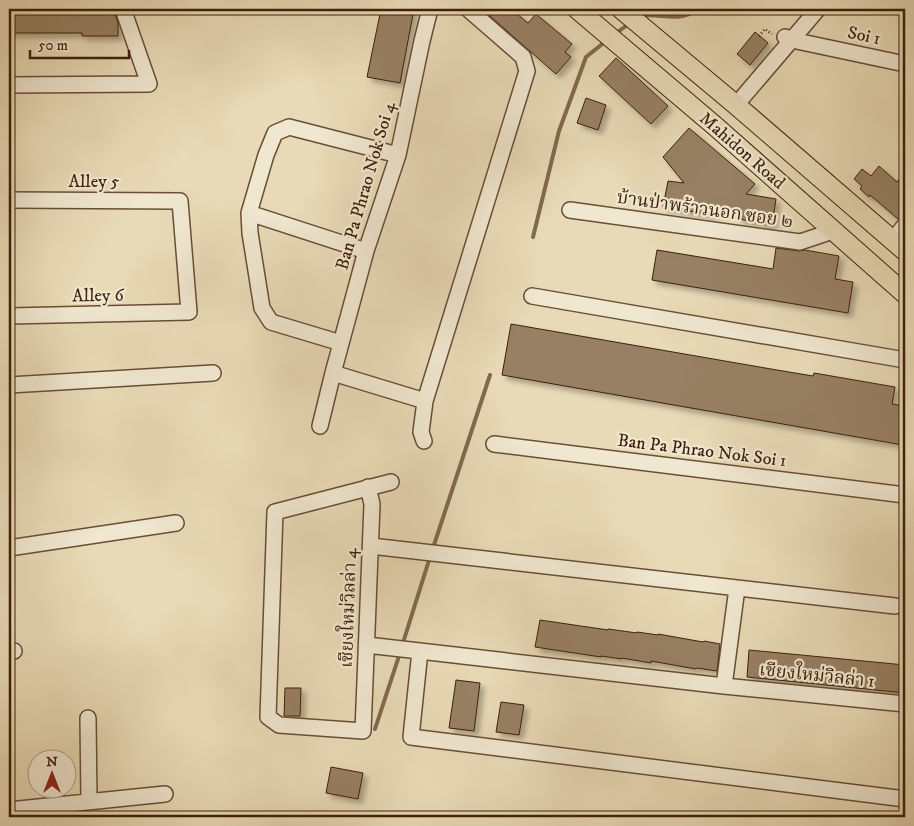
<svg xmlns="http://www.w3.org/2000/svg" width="914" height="826" font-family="'IM FELL DW Pica','Noto Serif Thai',serif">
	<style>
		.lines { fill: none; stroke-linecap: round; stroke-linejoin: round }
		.stream { stroke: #82694e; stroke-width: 4 }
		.building { fill: #978063; stroke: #3f1f0a; filter: url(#shadow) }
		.minor-casing { stroke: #694e35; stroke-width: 18 }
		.major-casing { stroke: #3f1f0a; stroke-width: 21 }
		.path { stroke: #3f1f0a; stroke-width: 2.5; stroke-dasharray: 1 2.5; stroke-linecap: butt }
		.minor { stroke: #f0e7d0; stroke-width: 15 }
		.major { stroke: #e8dab6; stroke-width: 19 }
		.labels { text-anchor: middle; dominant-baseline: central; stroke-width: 4.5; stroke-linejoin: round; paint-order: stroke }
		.street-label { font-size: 18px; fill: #3f1f0a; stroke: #f0e7d0 }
	</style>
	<defs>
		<filter id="shadow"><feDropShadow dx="4.5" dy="4.5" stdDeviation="2.5" flood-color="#0004"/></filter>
	</defs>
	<rect width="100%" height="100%" fill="#e8dab6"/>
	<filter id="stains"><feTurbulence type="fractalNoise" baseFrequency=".004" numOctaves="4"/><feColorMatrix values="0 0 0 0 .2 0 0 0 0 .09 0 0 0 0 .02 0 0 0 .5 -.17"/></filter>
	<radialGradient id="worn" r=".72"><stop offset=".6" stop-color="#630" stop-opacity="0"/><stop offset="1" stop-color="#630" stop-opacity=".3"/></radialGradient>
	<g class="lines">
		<path class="stream" d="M 639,16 C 659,12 680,24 697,9
			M 615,34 L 630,23
			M 533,237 L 559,131 L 586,57 L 606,41
			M 433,548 L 490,375
			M 402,646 L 430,557
			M 375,729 L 400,653"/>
	</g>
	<path class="building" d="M 9,9 L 107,9 L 107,14 L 115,14 L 118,23 L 118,36 L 82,36 L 82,33 L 9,33 Z
		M 381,9 L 414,9 L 400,83 L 367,77 Z
		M 482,9 L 511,9 L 528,23 L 536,14 L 572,44 L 565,52 L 571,57 L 556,74 Z
		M 755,32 L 768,43 L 750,65 L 737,54 Z
		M 616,58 L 668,106 L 651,124 L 599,76 Z
		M 586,98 L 606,105 L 598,130 L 577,123 Z
		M 689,128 L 755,184 L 746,194 L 776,199 L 772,225 L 739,219 L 740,212 L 716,208 L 714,215 L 663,207 L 668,181 L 684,183 L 663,157 Z
		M 879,166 L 897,182 L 905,172 L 905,216 L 898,219 L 870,195 L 869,197 L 860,189 L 862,186 L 854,179 L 862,169 L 871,176 Z
		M 776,248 L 799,251 L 805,250 L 839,256 L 835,279 L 853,282 L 848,313 L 652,280 L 657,250 L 773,269 Z
		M 511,324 L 771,369 L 813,376 L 814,373 L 895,387 L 892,404 L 905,406 L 905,433 L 903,445 L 502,375 Z
		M 540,620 L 608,630 L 608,629 L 637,633 L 637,632 L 658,635 L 658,634 L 703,642 L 704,641 L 720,644 L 717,671 L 697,668 L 696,669 L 651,661 L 651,663 L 622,658 L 622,659 L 601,656 L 601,657 L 535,647 Z
		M 749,650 L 905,665 L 905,693 L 747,677 Z
		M 456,680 L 480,683 L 474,731 L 449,728 Z
		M 285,688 L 301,688 L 300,716 L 284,716 Z
		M 501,702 L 524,705 L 519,735 L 496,732 Z
		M 331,767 L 363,773 L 358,799 L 326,793 Z"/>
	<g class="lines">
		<defs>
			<path id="minor" d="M 785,37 L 792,40 L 905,64
				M 9,85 L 149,84 L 123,9
				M 736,105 L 818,9
				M 9,200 L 180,201 L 189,312 L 9,316
				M 570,210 L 800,242 L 833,231
				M 249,213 L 366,251
				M 893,240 L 905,225
				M 532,296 L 905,360
				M 341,343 L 271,322 L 262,308 L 250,233 L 249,213 L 266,155 L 275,133 L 289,127 L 398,155
				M 333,373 L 425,401
				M 9,385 L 213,373
				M 320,426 L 333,373 L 366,251 L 398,155 L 422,41 L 430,9
				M 424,441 L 421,432 L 425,401 L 527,71 L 523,57 L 468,9
				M 494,444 L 905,495
				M 368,487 L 372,504 L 363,731 L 279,725 L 268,717 L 275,512 L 391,482
				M 371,546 L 895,606
				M 9,548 L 176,523
				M 367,645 L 724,686 L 905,704
				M 420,651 L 411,737 L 905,799
				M 9,652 L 14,651
				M 724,686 L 737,588
				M 88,718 L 89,802
				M 9,810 L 165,794"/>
			<path id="major" d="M 577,9 L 715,126 L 905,294
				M 621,9 L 736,105 L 905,251"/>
		</defs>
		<use href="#minor" class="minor-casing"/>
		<use href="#major" class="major-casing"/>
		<path class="path" d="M 759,36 L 765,29 L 772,34"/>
		<use href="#minor" class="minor"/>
		<use href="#major" class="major"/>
	</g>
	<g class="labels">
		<g class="street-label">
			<text transform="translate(864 36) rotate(12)">Soi 1</text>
			<text transform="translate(742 151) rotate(41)">Mahidon Road</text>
			<text x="94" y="182">Alley 5</text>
			<text transform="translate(366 186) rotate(-74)">Ban Pa Phrao Nok Soi 4</text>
			<text transform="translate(705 210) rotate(8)">บ้านป่าพร้าวนอก ซอย ๒</text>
			<text transform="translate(98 296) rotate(-1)">Alley 6</text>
			<text transform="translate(702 451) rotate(7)">Ban Pa Phrao Nok Soi 1</text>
			<text transform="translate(349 608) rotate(-88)">เชียงใหม่วิลล่า 4</text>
			<text transform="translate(817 676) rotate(6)">เชียงใหม่วิลล่า 1</text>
		</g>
	</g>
	<rect width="914" height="826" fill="none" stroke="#e8dab6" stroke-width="30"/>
	<rect x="10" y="10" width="894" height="806" fill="none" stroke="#3f1f0a" stroke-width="2.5"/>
	<rect x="15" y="15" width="884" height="796" fill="none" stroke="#3f1f0a"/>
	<g transform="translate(52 774)"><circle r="24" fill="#f0e7d0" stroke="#a99781"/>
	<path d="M0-4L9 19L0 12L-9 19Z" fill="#8f2418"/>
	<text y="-8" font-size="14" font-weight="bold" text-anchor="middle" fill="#3f1f0a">N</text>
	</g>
	<path d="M30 50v8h99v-8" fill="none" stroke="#3f1f0a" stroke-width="2.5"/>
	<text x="38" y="50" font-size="15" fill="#3f1f0a" stroke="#f0e7d0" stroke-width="4" paint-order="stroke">50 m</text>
	<rect width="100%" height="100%" filter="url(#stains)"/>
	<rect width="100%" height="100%" fill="url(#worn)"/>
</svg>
